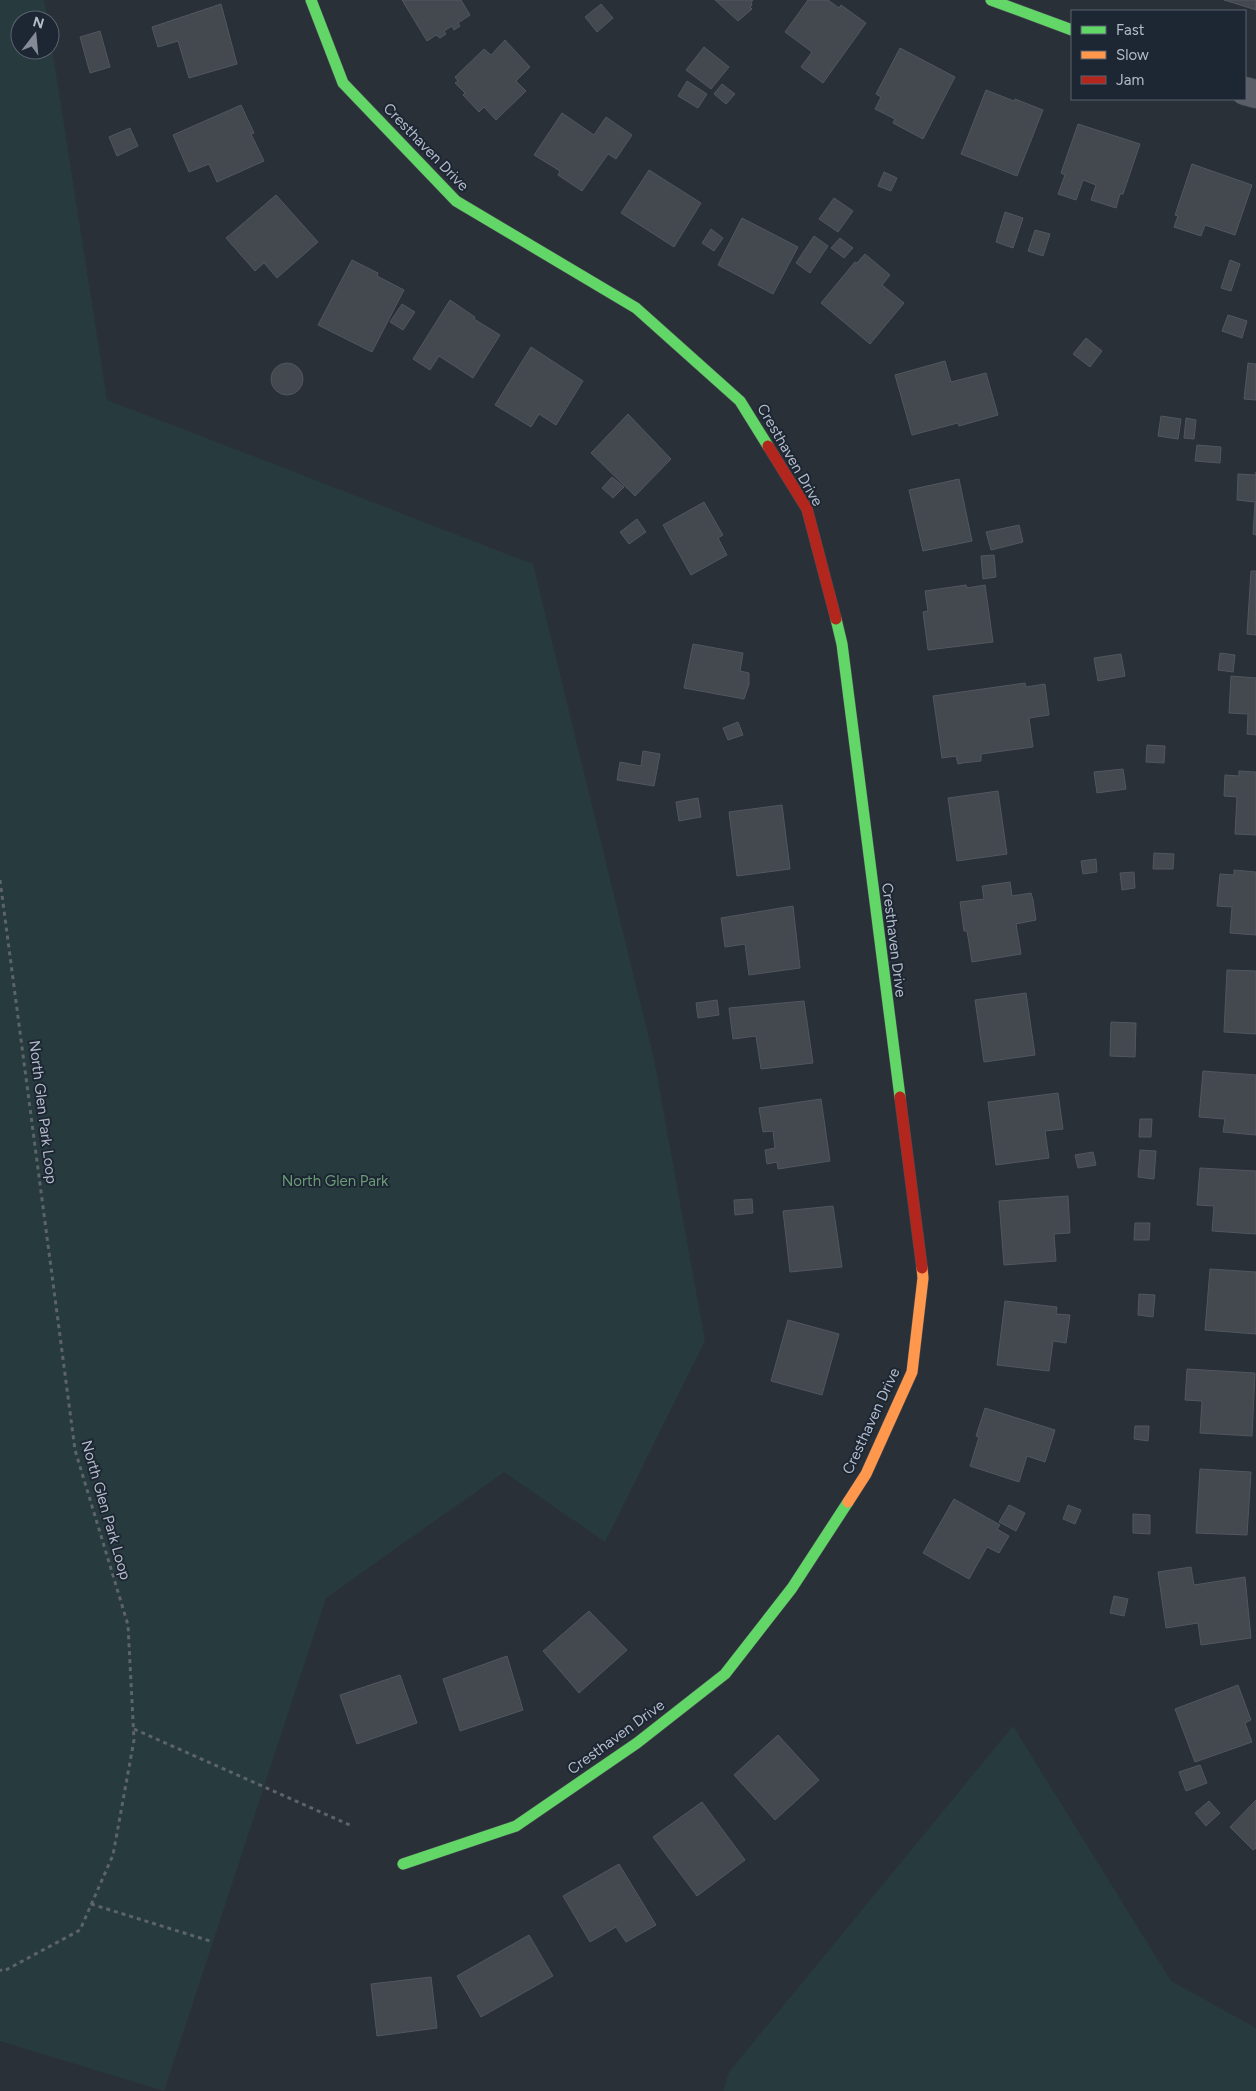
<svg xmlns="http://www.w3.org/2000/svg" width="1256" height="2091" font-family="Figtree,sans-serif">
	<style>
		.green { fill: #273a3e }
		.building { fill: #444950; stroke: #52575f }
		.lines { fill: none; stroke-linecap: round; stroke-linejoin: round }
		.street-casing { stroke: #484c53; stroke-width: 29 }
		.fast-casing { stroke: #484c53; stroke-width: 12 }
		.slow-casing { stroke: #484c53; stroke-width: 12 }
		.jam-casing { stroke: #484c53; stroke-width: 12 }
		.path { stroke: #5d636a; stroke-width: 3; stroke-dasharray: 4 4; stroke-linecap: butt }
		.street { stroke: #5a5e66; stroke-width: 28 }
		.fast { stroke: #63d668; stroke-width: 11 }
		.slow { stroke: #ff974d; stroke-width: 11 }
		.jam { stroke: #b3261e; stroke-width: 11 }
		.labels { text-anchor: middle; dominant-baseline: central; stroke-width: 4; stroke-linejoin: round; paint-order: stroke }
		.street-label { font-size: 15px; fill: #b4bcc9; stroke: #1d2633 }
		.park-label { font-size: 15px; fill: #6b9a76; stroke: #1d2633 }
	</style>
	<rect width="100%" height="100%" fill="#2a3038"/>
	<path class="green" d="M 0,0 L 44,0 L 48,20 L 20,20 L 20,50 L 50,50 L 50,35 L 107,400 L 533,564 L 654,1059 L 705,1341 L 605,1542 L 504,1472 L 326,1598 L 164,2091 L 0,2041 Z
		M 1013,1726 L 1171,1981 L 1256,2028 L 1256,2091 L 723,2091 L 729,2072 Z"/>
	<path class="building" d="M 402,0 L 461,0 L 470,15 L 458,23 L 460,26 L 454,30 L 452,26 L 444,31 L 446,34 L 440,38 L 436,35 L 427,41 Z
		M 715,0 L 753,0 L 751,3 L 752,5 L 750,7 L 752,9 L 738,21 Z
		M 808,0 L 828,0 L 839,8 L 841,5 L 866,23 L 823,83 L 801,67 L 812,52 L 785,32 Z
		M 1224,0 L 1256,0 L 1256,10 L 1234,3 Z
		M 221,4 L 237,64 L 189,78 L 178,41 L 158,47 L 152,27 Z
		M 601,4 L 613,18 L 597,32 L 585,17 Z
		M 100,31 L 110,67 L 90,73 L 80,37 Z
		M 505,40 L 530,67 L 516,81 L 526,91 L 496,120 L 484,107 L 479,112 L 463,95 L 465,93 L 455,83 L 458,81 L 455,77 L 484,49 L 491,55 Z
		M 704,47 L 729,67 L 711,89 L 686,70 Z
		M 900,48 L 955,77 L 923,139 L 893,123 L 895,119 L 875,109 L 881,97 L 876,94 Z
		M 687,81 L 707,94 L 698,108 L 678,96 Z
		M 722,84 L 735,94 L 726,104 L 714,94 Z
		M 986,90 L 1014,101 L 1015,99 L 1043,110 L 1017,176 L 961,154 Z
		M 241,105 L 254,133 L 251,134 L 264,161 L 217,182 L 209,164 L 189,172 L 173,135 Z
		M 562,113 L 594,135 L 606,117 L 632,135 L 616,159 L 608,154 L 582,191 L 558,175 L 560,171 L 534,155 Z
		M 1078,124 L 1140,144 L 1123,194 L 1120,194 L 1116,208 L 1091,200 L 1096,185 L 1083,180 L 1076,200 L 1058,194 L 1065,175 L 1061,173 Z
		M 130,128 L 138,146 L 117,156 L 109,137 Z
		M 1192,164 L 1252,185 L 1235,235 L 1205,225 L 1201,236 L 1174,227 L 1178,216 L 1175,215 Z
		M 649,170 L 701,203 L 674,247 L 621,213 Z
		M 884,172 L 897,178 L 891,191 L 878,186 Z
		M 276,195 L 318,242 L 277,278 L 264,263 L 255,271 L 226,238 Z
		M 834,198 L 853,211 L 838,232 L 819,219 Z
		M 1005,212 L 1023,218 L 1013,248 L 996,242 Z
		M 742,218 L 798,247 L 773,294 L 718,265 Z
		M 711,229 L 723,238 L 714,251 L 702,243 Z
		M 1035,230 L 1050,234 L 1043,256 L 1028,251 Z
		M 814,236 L 828,246 L 810,273 L 796,263 Z
		M 840,238 L 853,248 L 844,258 L 831,248 Z
		M 865,254 L 890,275 L 882,285 L 904,303 L 870,344 L 821,303 L 855,262 L 857,263 Z
		M 352,260 L 378,273 L 377,276 L 404,290 L 372,352 L 318,325 Z
		M 1230,260 L 1240,264 L 1231,291 L 1221,288 Z
		M 450,300 L 475,317 L 474,319 L 500,335 L 473,378 L 439,356 L 430,370 L 413,359 Z
		M 402,304 L 415,312 L 403,330 L 390,322 Z
		M 1228,315 L 1247,321 L 1242,338 L 1222,331 Z
		M 1086,338 L 1102,351 L 1090,367 L 1073,354 Z
		M 531,347 L 583,381 L 556,425 L 539,414 L 531,427 L 495,405 Z
		M 945,361 L 951,382 L 986,373 L 998,415 L 959,426 L 958,423 L 912,435 L 895,375 Z
		M 1248,363 L 1256,364 L 1256,400 L 1244,399 Z
		M271 379a16 16 0 1 1 32 0a16 16 0 1 1-32 0Z
		M 628,414 L 671,459 L 635,496 L 591,453 Z
		M 1161,416 L 1181,419 L 1178,439 L 1158,436 Z
		M 1186,418 L 1196,420 L 1194,439 L 1184,438 Z
		M 1197,445 L 1221,447 L 1220,463 L 1195,461 Z
		M 1256,472 L 1256,535 L 1253,534 L 1255,502 L 1237,500 L 1238,474 L 1256,475 Z
		M 612,477 L 624,487 L 613,498 L 602,488 Z
		M 959,479 L 972,541 L 923,551 L 909,490 Z
		M 704,502 L 723,535 L 718,538 L 727,555 L 691,575 L 663,525 Z
		M 637,519 L 646,532 L 629,544 L 620,532 Z
		M 1019,525 L 1023,542 L 991,550 L 986,532 Z
		M 994,555 L 996,577 L 983,579 L 981,556 Z
		M 1251,571 L 1256,571 L 1256,635 L 1247,634 Z
		M 966,585 L 967,588 L 985,585 L 993,642 L 928,650 L 923,612 L 928,611 L 925,591 Z
		M 693,644 L 743,653 L 740,671 L 749,673 L 749,684 L 744,699 L 684,688 Z
		M 1220,653 L 1235,655 L 1233,672 L 1218,670 Z
		M 1121,654 L 1125,676 L 1098,681 L 1094,658 Z
		M 1231,676 L 1256,678 L 1256,735 L 1247,734 L 1248,714 L 1229,713 Z
		M 1025,683 L 1026,687 L 1045,684 L 1049,715 L 1029,718 L 1033,747 L 981,754 L 981,761 L 962,763 L 958,764 L 956,756 L 942,758 L 933,696 Z
		M 738,722 L 743,735 L 728,740 L 723,728 Z
		M 1147,745 L 1165,746 L 1164,763 L 1146,762 Z
		M 643,751 L 660,754 L 654,786 L 617,780 L 620,762 L 641,766 Z
		M 1123,769 L 1126,789 L 1097,793 L 1094,772 Z
		M 1239,771 L 1256,772 L 1256,835 L 1235,834 L 1237,797 L 1224,796 L 1225,775 L 1239,776 Z
		M 998,791 L 1007,854 L 957,861 L 948,798 Z
		M 698,798 L 701,817 L 679,821 L 676,802 Z
		M 782,805 L 790,869 L 737,876 L 729,812 Z
		M 1154,853 L 1174,854 L 1173,869 L 1153,869 Z
		M 1096,859 L 1097,872 L 1083,874 L 1081,861 Z
		M 1234,870 L 1256,872 L 1256,935 L 1230,933 L 1232,907 L 1217,906 L 1220,874 L 1234,875 Z
		M 1134,872 L 1135,888 L 1122,890 L 1120,873 Z
		M 1010,882 L 1012,896 L 1031,893 L 1033,900 L 1036,920 L 1016,924 L 1021,954 L 972,962 L 967,931 L 964,931 L 960,902 L 984,899 L 982,886 Z
		M 793,906 L 800,968 L 749,975 L 745,944 L 725,947 L 721,918 Z
		M 1227,970 L 1256,971 L 1256,1034 L 1224,1032 Z
		M 1026,993 L 1035,1055 L 984,1062 L 975,1000 Z
		M 717,1000 L 719,1015 L 698,1018 L 696,1003 Z
		M 804,1001 L 813,1063 L 761,1069 L 756,1036 L 733,1039 L 729,1008 Z
		M 1111,1022 L 1136,1023 L 1135,1057 L 1110,1056 Z
		M 1203,1071 L 1256,1075 L 1256,1135 L 1223,1132 L 1225,1119 L 1199,1117 Z
		M 1058,1093 L 1063,1129 L 1045,1131 L 1049,1158 L 996,1165 L 988,1102 Z
		M 821,1099 L 830,1161 L 778,1169 L 777,1162 L 767,1164 L 765,1150 L 775,1148 L 773,1131 L 763,1132 L 759,1108 Z
		M 1140,1119 L 1152,1119 L 1151,1137 L 1139,1137 Z
		M 1140,1150 L 1156,1151 L 1154,1179 L 1138,1177 Z
		M 1093,1152 L 1096,1165 L 1078,1168 L 1075,1155 Z
		M 1200,1168 L 1256,1171 L 1256,1234 L 1212,1231 L 1214,1206 L 1197,1205 Z
		M 1068,1196 L 1070,1233 L 1054,1234 L 1056,1261 L 1004,1265 L 999,1201 Z
		M 752,1199 L 753,1213 L 735,1215 L 734,1200 Z
		M 833,1206 L 842,1267 L 790,1272 L 783,1211 Z
		M 1135,1223 L 1150,1223 L 1149,1240 L 1134,1240 Z
		M 1210,1269 L 1256,1272 L 1256,1334 L 1205,1330 Z
		M 1139,1294 L 1155,1295 L 1153,1317 L 1138,1315 Z
		M 1005,1301 L 1057,1307 L 1056,1314 L 1070,1315 L 1066,1343 L 1053,1341 L 1049,1371 L 997,1365 Z
		M 788,1320 L 839,1334 L 822,1395 L 771,1381 Z
		M 1187,1369 L 1255,1373 L 1252,1436 L 1200,1433 L 1202,1401 L 1185,1400 Z
		M 985,1408 L 1055,1430 L 1045,1462 L 1027,1456 L 1019,1482 L 970,1466 L 979,1437 L 976,1436 Z
		M 1135,1426 L 1149,1426 L 1148,1441 L 1134,1439 Z
		M 1200,1469 L 1251,1472 L 1247,1535 L 1196,1533 Z
		M 954,1499 L 1000,1525 L 997,1529 L 1009,1536 L 999,1553 L 987,1547 L 969,1579 L 923,1553 Z
		M 1009,1505 L 1025,1513 L 1016,1531 L 999,1522 Z
		M 1068,1505 L 1081,1510 L 1075,1524 L 1063,1519 Z
		M 1133,1514 L 1150,1515 L 1150,1534 L 1133,1533 Z
		M 1191,1567 L 1194,1585 L 1245,1577 L 1251,1638 L 1201,1645 L 1198,1623 L 1166,1628 L 1158,1572 Z
		M 1114,1596 L 1128,1599 L 1124,1616 L 1110,1613 Z
		M 589,1611 L 627,1650 L 579,1693 L 543,1651 Z
		M 507,1656 L 523,1710 L 460,1731 L 443,1679 Z
		M 400,1675 L 417,1723 L 357,1744 L 340,1695 Z
		M 1238,1685 L 1251,1720 L 1245,1723 L 1252,1742 L 1195,1762 L 1175,1709 Z
		M 778,1735 L 819,1780 L 775,1820 L 734,1775 Z
		M 1200,1765 L 1207,1783 L 1186,1791 L 1179,1772 Z
		M 1256,1800 L 1256,1848 L 1253,1850 L 1230,1827 Z
		M 1209,1801 L 1220,1813 L 1206,1826 L 1195,1813 Z
		M 702,1802 L 745,1860 L 697,1896 L 653,1837 Z
		M 619,1864 L 656,1925 L 626,1942 L 616,1927 L 590,1942 L 563,1896 Z
		M 529,1935 L 553,1976 L 481,2017 L 457,1976 Z
		M 431,1977 L 437,2028 L 377,2036 L 371,1984 Z"/>
	<g class="lines">
		<defs>
			<path id="street" d="M 1245,91 L 1256,94"/>
			<path id="fast" d="M 311,0 L 343,83 L 456,201 L 636,308 L 740,401 L 768,446
				M 991,0 L 1072,30
				M 836,619 L 842,644 L 900,1097
				M 403,1864 L 516,1826 L 637,1743 L 725,1674 L 792,1588 L 848,1502"/>
			<path id="slow" d="M 848,1502 L 866,1474 L 912,1372 L 923,1278 L 922,1268"/>
			<path id="jam" d="M 768,446 L 807,509 L 836,619
				M 900,1097 L 922,1268"/>
		</defs>
		<use href="#street" class="street-casing"/>
		<use href="#fast" class="fast-casing"/>
		<use href="#slow" class="slow-casing"/>
		<use href="#jam" class="jam-casing"/>
		<path class="path" d="M 0,880 L 75,1450 L 128,1625 L 134,1740 L 113,1855 L 80,1930 L 4,1971 L 0,1970
			M 134,1729 L 352,1826
			M 91,1904 L 213,1942"/>
		<use href="#street" class="street"/>
		<use href="#fast" class="fast"/>
		<use href="#slow" class="slow"/>
		<use href="#jam" class="jam"/>
	</g>
	<g class="labels">
		<g class="street-label">
			<text transform="translate(426 147) rotate(46)">Cresthaven Drive</text>
			<text transform="translate(790 455) rotate(60)">Cresthaven Drive</text>
			<text transform="translate(894 940) rotate(83)">Cresthaven Drive</text>
			<text transform="translate(43 1112) rotate(83)">North Glen Park Loop</text>
			<text transform="translate(871 1421) rotate(-65)">Cresthaven Drive</text>
			<text transform="translate(106 1510) rotate(74)">North Glen Park Loop</text>
			<text transform="translate(616 1737) rotate(-36)">Cresthaven Drive</text>
		</g>
		<g class="park-label">
			<text x="335" y="1181">North Glen Park</text>
		</g>
	</g>
	<rect x="1071" y="10" width="175" height="90" fill="#1d2633" stroke="#59626f"/>
	<rect x="1081" y="26" width="25" height="8" fill="#63d668" stroke="#59626f"/>
	<text x="1116" y="35" font-size="15" fill="#b4bcc9">Fast</text>
	<rect x="1081" y="51" width="25" height="8" fill="#ff974d" stroke="#59626f"/>
	<text x="1116" y="60" font-size="15" fill="#b4bcc9">Slow</text>
	<rect x="1081" y="76" width="25" height="8" fill="#b3261e" stroke="#59626f"/>
	<text x="1116" y="85" font-size="15" fill="#b4bcc9">Jam</text>
	<g transform="translate(35 35) rotate(16)"><circle r="24" fill="#1d2633" stroke="#59626f"/>
	<path d="M0-4L9 19L0 12L-9 19Z" fill="#848b96"/>
	<text y="-8" font-size="14" font-weight="bold" text-anchor="middle" fill="#b4bcc9">N</text>
	</g>
</svg>
